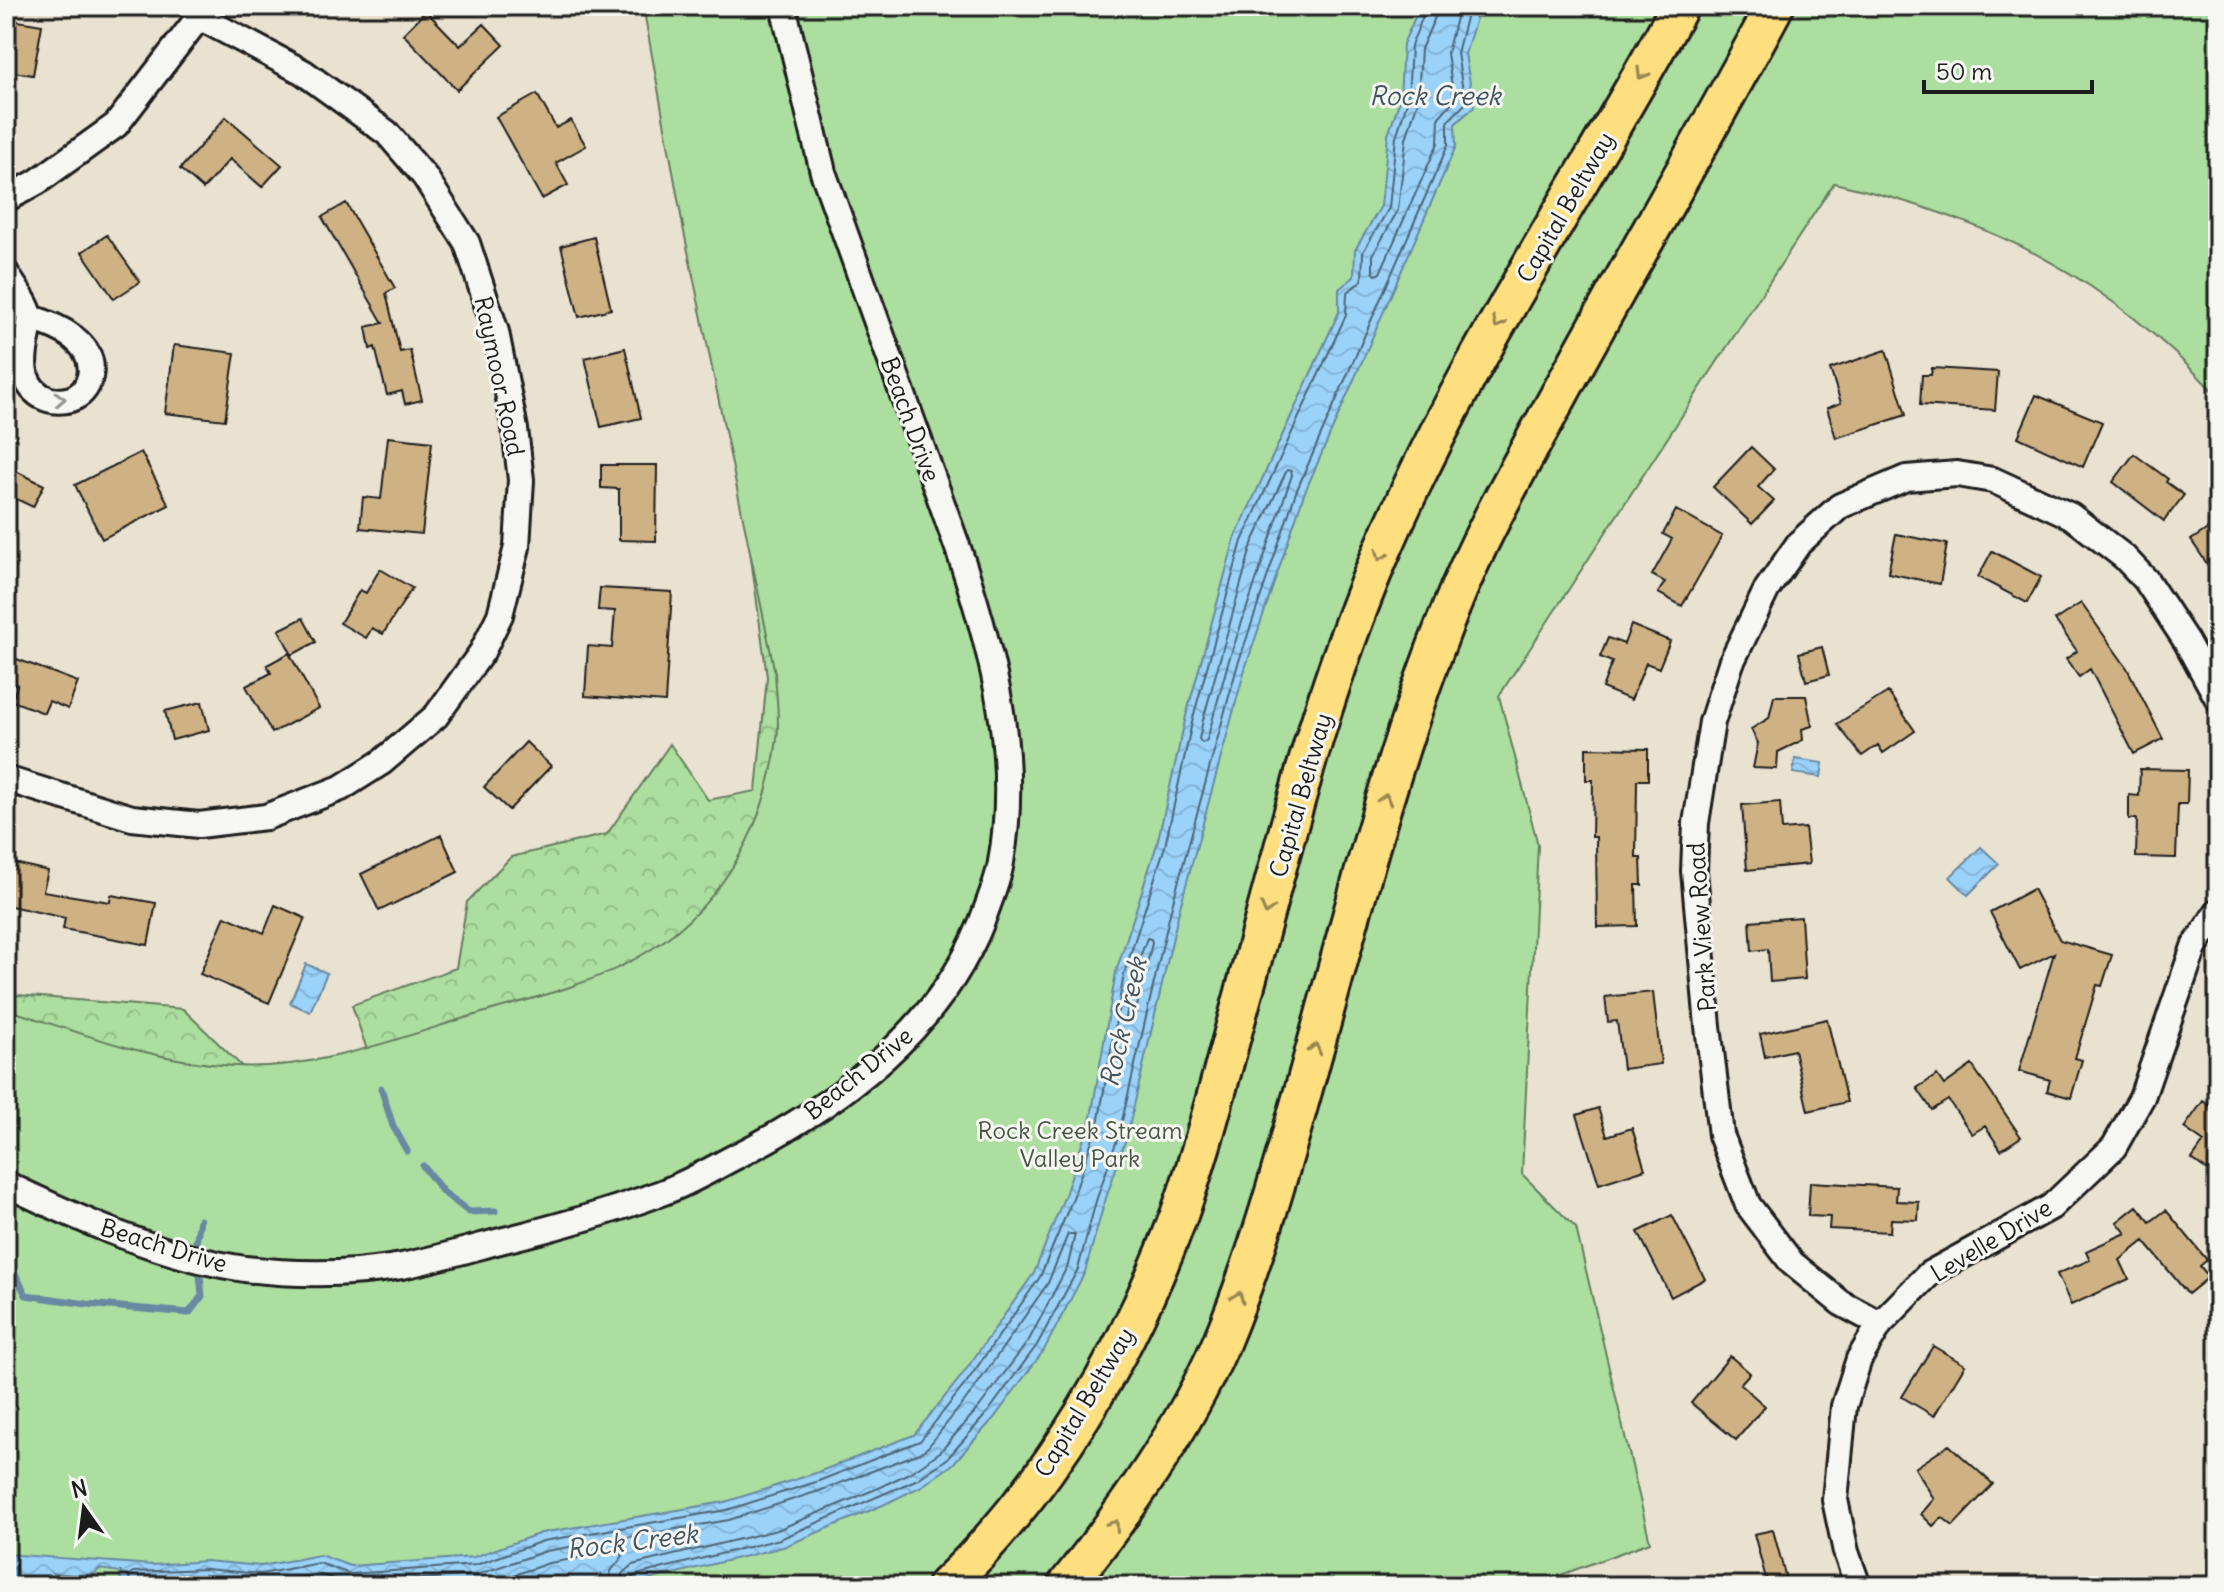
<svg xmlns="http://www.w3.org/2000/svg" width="2224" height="1592" font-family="Delius,sans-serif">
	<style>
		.forest { fill: url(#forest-crowns); stroke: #647d5e; stroke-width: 2 }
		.park { fill: #acde9f; stroke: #647d5e; stroke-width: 2 }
		.water { fill: url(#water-waves); stroke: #6889a1; stroke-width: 2 }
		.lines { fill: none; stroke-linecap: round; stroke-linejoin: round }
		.shore { stroke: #4e6575; stroke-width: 2 }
		.stream { stroke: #6889a1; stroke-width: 7 }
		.building { fill: #cfb284; stroke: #1c1c1c; stroke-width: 2 }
		.minor-casing { stroke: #1c1c1c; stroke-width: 30 }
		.highway-casing { stroke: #1c1c1c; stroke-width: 42 }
		.minor { stroke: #f6f6f2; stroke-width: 24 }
		.highway { stroke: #fedf80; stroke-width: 36 }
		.oneway { stroke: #988753 }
		.oneway2 { stroke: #949492 }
		.labels { text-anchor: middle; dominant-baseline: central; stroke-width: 6; stroke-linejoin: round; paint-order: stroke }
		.street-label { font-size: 24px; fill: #1c1c1c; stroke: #f6f6f2 }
		.park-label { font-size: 24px; fill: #475643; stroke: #f6f6f2 }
		.water-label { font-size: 26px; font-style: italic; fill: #42535f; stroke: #f6f6f2 }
	</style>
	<defs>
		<pattern id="forest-crowns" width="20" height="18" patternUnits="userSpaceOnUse" patternTransform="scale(2)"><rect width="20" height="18" fill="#acde9f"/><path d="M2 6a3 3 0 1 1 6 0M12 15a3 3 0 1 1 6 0" fill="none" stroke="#93be88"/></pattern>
		<pattern id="water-waves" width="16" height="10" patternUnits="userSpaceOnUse" patternTransform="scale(2)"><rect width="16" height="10" fill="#9ad2fa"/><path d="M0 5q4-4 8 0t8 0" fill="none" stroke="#84b4d6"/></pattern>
	</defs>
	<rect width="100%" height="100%" fill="#eae2d1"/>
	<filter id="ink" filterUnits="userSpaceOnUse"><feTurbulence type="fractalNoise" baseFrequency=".0125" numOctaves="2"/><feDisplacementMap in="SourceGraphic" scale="16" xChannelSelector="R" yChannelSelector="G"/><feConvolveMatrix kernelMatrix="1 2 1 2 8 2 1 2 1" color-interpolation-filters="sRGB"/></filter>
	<g filter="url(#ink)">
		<path class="forest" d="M 733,424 L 949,917 L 367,1050 L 352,1005 L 456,968 L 467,902 L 511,857 L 607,834 L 670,744 L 708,800 L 756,791 L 767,677 Z
			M 6,994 L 183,1009 L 257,1081 L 6,1081 Z"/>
		<path class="park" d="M 643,6 L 2218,6 L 2218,397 C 2109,277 1990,218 1834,183 L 1499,696 L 1538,845 L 1522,1174 L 1576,1228 L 1650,1542 L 1531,1586 L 6,1586 L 6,1009 C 81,1033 154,1062 234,1066 C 311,1070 386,1043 458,1020 C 516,1002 581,989 635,959 C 719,913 765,831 777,739 C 780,718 776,694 775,673 L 684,232 Z"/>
		<path class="water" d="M 1420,6 L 1477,6 L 1478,12 L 1465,54 L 1474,107 L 1455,124 L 1456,146 L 1304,494 L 1245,669 L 1179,911 L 1127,1136 L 1104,1204 L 1085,1272 L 1044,1350 L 994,1418 L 952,1465 L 922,1486 L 883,1505 L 783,1547 L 623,1586 L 120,1586 L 121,1572 L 99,1569 L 95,1574 L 74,1575 L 53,1573 L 66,1582 L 62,1586 L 6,1586 L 6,1554 L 153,1565 L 206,1561 L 261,1566 L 320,1555 L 350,1566 L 474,1557 L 541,1533 L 725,1502 L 813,1474 L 914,1435 L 960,1378 L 1034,1273 L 1065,1195 L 1091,1117 L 1116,972 L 1157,844 L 1186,716 L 1235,538 L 1339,312 L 1339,289 L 1354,277 L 1355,250 L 1381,206 L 1388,135 L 1400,99 L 1403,44 Z
			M 1795,759 L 1823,763 L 1821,777 L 1793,773 Z
			M 1981,847 L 1999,864 L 1968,895 L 1950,877 Z
			M 306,964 L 327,973 L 310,1012 L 290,1003 Z"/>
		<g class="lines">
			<path class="shore" d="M 1437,6 L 1436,15 L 1421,49 L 1418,100 L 1406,139 L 1398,210 L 1373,255 L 1373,272 L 1376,275 L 1380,273 L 1438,143 L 1439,117 L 1454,100 L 1447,53 L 1459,6
				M 1287,470 L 1291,471 L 1292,475 L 1228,663 L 1207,740 L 1202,743 L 1199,739 L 1203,720 L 1252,544 Z
				M 1147,938 L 1151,939 L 1152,943 L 1134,1019 L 1129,1022 L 1126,1018 L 1133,976 Z
				M 128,1586 L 130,1574 L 133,1572 L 206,1569 L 261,1574 L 319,1563 L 350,1574 L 476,1565 L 543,1541 L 727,1510 L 816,1482 L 920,1441 L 966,1383 L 1040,1277 L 1073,1198 L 1099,1119 L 1124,974 L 1165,846 L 1193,718 L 1242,541 L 1346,315 L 1347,293 L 1362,280 L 1363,252 L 1389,208 L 1396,137 L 1408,99 L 1411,46 L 1427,6
				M 138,1586 L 142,1582 L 206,1579 L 261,1584 L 318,1574 L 350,1584 L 476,1575 L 546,1551 L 729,1520 L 819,1491 L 920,1453 L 928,1447 L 974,1389 L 1048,1283 L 1068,1234 L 1075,1234 L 1068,1265 L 1029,1340 L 980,1406 L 940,1452 L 913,1471 L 876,1489 L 777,1530 L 632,1565 L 622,1574 L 620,1586
				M 482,1586 L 549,1563 L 620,1551 L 623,1556 L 611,1571 L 608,1586
				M 630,1586 L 631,1579 L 636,1575 L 780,1539 L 918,1479 L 947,1459 L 988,1412 L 1037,1345 L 1078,1269 L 1096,1201 L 1119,1134 L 1171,909 L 1237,667 L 1296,492 L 1448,145 L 1448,121 L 1465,104 L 1457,53 L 1469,6"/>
			<path class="stream" d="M 381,1088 L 393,1126 L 407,1151
				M 423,1166 L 443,1192 L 469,1212 L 495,1211
				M 196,1243 L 200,1220
				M 6,1256 L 26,1295 L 87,1304 L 189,1313 L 202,1296 L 200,1275"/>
		</g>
		<path class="building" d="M 426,11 L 460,46 L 484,24 L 504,45 L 457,90 L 403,34 Z
			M 6,19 L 42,25 L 33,75 L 13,72 L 15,63 L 6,61 Z
			M 537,94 L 556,128 L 571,120 L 586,146 L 556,163 L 568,185 L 542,199 L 496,117 Z
			M 226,117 L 282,165 L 262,187 L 230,159 L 203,189 L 180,169 Z
			M 346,203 L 395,288 L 386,293 L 400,352 L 410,350 L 422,400 L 405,404 L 402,391 L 387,395 L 375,347 L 370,349 L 366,327 L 383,323 L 322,217 Z
			M 107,235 L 140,282 L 114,299 L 82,252 Z
			M 594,237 L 611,309 L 579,317 L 561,246 Z
			M 174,345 L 235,353 L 225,420 L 165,413 Z
			M 625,348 L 641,418 L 601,427 L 585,358 Z
			M 1886,350 L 1906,415 L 1836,438 L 1827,408 L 1841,403 L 1830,369 Z
			M 1932,368 L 1998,372 L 1995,410 L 1920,405 L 1922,375 L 1931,375 Z
			M 2036,395 L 2102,422 L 2083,467 L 2018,437 Z
			M 388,437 L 432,442 L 422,534 L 360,528 L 363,497 L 381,499 Z
			M 1751,447 L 1774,469 L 1758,487 L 1774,501 L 1752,524 L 1713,487 Z
			M 141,452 L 169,505 L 102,539 L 75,485 Z
			M 2134,454 L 2168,479 L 2166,482 L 2184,495 L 2164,521 L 2113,482 Z
			M 601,465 L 657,465 L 656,541 L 619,540 L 619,489 L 601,488 Z
			M 6,466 L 44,485 L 33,507 L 6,494 Z
			M 1676,510 L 1722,536 L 1682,606 L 1658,593 L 1665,582 L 1652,575 L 1672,539 L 1663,534 Z
			M 2218,522 L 2218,580 L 2191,540 Z
			M 1896,534 L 1947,544 L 1940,584 L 1888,573 Z
			M 1992,551 L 2041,577 L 2027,603 L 1978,577 Z
			M 380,569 L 412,588 L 383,634 L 372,628 L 366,638 L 340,623 L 360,590 L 366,593 Z
			M 600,588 L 672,592 L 665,702 L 585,696 L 588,646 L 612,648 L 615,611 L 598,610 Z
			M 2081,603 L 2127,668 L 2163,739 L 2134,754 L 2090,669 L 2079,677 L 2066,659 L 2077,651 L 2055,620 Z
			M 303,618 L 316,642 L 292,655 L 279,630 Z
			M 1631,625 L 1670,641 L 1659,668 L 1646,663 L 1631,700 L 1602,688 L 1612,662 L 1600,657 L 1608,638 L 1624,644 Z
			M 1822,647 L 1829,675 L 1806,681 L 1799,653 Z
			M 289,653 L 319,708 L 272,733 L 246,686 L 271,673 L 267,665 Z
			M 6,655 L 78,682 L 68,709 L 49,701 L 44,713 L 12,701 L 17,685 L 6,681 Z
			M 1888,692 L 1915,731 L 1883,753 L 1878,745 L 1862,756 L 1837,724 Z
			M 1774,696 L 1806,696 L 1812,726 L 1802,729 L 1803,740 L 1778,752 L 1777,769 L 1753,768 L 1758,743 L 1751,729 L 1769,718 Z
			M 202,702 L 209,730 L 172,740 L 165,711 Z
			M 526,742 L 551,766 L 509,810 L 484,787 Z
			M 1586,748 L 1648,749 L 1648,780 L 1637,780 L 1636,858 L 1641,858 L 1642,885 L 1636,885 L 1637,926 L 1597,927 L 1596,837 L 1592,837 L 1593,780 L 1586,780 Z
			M 2140,769 L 2188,770 L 2187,804 L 2178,804 L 2176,858 L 2136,857 L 2137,819 L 2129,819 L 2129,795 L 2139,796 Z
			M 1780,802 L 1782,830 L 1805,828 L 1809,864 L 1747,870 L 1742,805 Z
			M 441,835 L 458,872 L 379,911 L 361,874 Z
			M 6,861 L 48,871 L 43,891 L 110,902 L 111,895 L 156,903 L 148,945 L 63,929 L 65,918 L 6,905 Z
			M 2033,889 L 2060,940 L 2112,955 L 2102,986 L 2097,985 L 2075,1058 L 2082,1060 L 2071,1098 L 2047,1091 L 2050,1080 L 2019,1071 L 2054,953 L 2020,970 L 1990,912 Z
			M 275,905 L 305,918 L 269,1003 L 200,974 L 225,916 L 264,933 Z
			M 1801,917 L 1805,979 L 1770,982 L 1768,949 L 1752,951 L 1750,921 Z
			M 1653,992 L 1661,1064 L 1623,1069 L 1617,1021 L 1608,1022 L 1605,997 Z
			M 1827,1019 L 1847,1102 L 1808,1111 L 1794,1050 L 1765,1057 L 1760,1034 Z
			M 1972,1065 L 2021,1137 L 2001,1150 L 1985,1126 L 1972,1134 L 1948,1100 L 1932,1110 L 1917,1088 L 1937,1075 L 1944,1085 Z
			M 2203,1101 L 2218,1111 L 2218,1178 L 2192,1159 L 2204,1142 L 2184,1128 Z
			M 1598,1108 L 1607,1136 L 1632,1128 L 1645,1169 L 1599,1184 L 1577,1115 Z
			M 1810,1182 L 1897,1187 L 1896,1201 L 1919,1202 L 1918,1220 L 1891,1219 L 1890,1232 L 1829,1229 L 1830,1217 L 1808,1216 Z
			M 2137,1206 L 2150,1222 L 2166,1210 L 2207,1260 L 2200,1266 L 2209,1277 L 2188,1294 L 2144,1241 L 2120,1260 L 2129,1279 L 2071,1305 L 2057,1274 L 2090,1260 L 2086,1251 L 2126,1233 L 2117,1222 Z
			M 1672,1215 L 1705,1279 L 1671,1297 L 1638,1232 Z
			M 1933,1346 L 1965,1365 L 1934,1416 L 1902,1397 Z
			M 1730,1356 L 1750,1373 L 1740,1384 L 1765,1406 L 1736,1440 L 1691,1403 Z
			M 1949,1445 L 1993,1484 L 1953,1526 L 1942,1517 L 1933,1526 L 1921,1514 L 1934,1499 L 1915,1468 Z
			M 1773,1530 L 1788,1586 L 1768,1586 L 1754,1534 Z"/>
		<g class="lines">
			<defs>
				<path id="minor" d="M 6,199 L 37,182 L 116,125 L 199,17 L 203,6
					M 6,273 C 13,286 27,302 30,316 C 31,321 29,329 28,334 C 23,357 19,382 41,396 C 51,402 60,402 71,399 C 82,395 87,388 90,377 C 97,343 58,326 31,318
					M 6,779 L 132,818 L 199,825 L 266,817 L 341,788 L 382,762 L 436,716 L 482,652 L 500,615 L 517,547 L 521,480 L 515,429 L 496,332 L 467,243 L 425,177 L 387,133 L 303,72 L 199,17
					M 6,1184 C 81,1220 162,1257 245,1269 C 296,1275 352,1275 402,1266 C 436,1259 470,1249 504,1240 C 557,1227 610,1212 661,1193 C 684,1185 707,1172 729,1160 C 839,1105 947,1027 988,905 C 993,891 999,876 1001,862 C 1020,756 993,654 960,554 L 823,172 L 783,6
					M 1880,1324 L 1841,1303 L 1792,1263 L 1748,1205 L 1721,1135 L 1708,1026 L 1694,871 L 1696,823 L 1712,722 L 1731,663 L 1767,589 L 1799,543 L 1840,506 L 1906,478 L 1957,474 L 1993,480 L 2071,516 L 2124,557 L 2146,580 L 2186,641 L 2218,699
					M 1858,1586 L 1846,1552 L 1835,1500 L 1844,1406 L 1859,1359 L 1880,1324 L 1929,1274 L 2051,1207 L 2114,1147 L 2142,1097 L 2194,947 L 2218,911"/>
				<path id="highway" d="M 946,1586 C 1051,1486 1129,1351 1179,1215 C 1201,1154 1217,1091 1234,1029 C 1278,870 1315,708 1380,556 C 1462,364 1580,190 1680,6
					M 1066,1586 C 1125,1512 1183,1431 1221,1343 C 1257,1257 1282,1166 1307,1077 C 1351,919 1390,760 1451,608 C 1480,535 1520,466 1558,397 C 1629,266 1705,138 1775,6"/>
			</defs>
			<use href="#minor" class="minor-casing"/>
			<use href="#highway" class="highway-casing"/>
			<use href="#minor" class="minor"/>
			<use href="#highway" class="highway"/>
		</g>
		<defs><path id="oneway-chevron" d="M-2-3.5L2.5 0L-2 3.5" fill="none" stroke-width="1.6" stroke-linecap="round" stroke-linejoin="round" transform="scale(2)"/></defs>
		<g class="oneway">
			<use href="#oneway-chevron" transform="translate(1642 74) rotate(120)"/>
			<use href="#oneway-chevron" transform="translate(1498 323) rotate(118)"/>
			<use href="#oneway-chevron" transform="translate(1381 555) rotate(113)"/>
			<use href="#oneway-chevron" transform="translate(1385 799) rotate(-73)"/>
			<use href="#oneway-chevron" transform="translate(1267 909) rotate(105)"/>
			<use href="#oneway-chevron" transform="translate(1315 1049) rotate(-74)"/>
			<use href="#oneway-chevron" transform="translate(1238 1297) rotate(-69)"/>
			<use href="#oneway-chevron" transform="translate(1114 1525) rotate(-55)"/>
		</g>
		<use class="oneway2" href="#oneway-chevron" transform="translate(60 399) rotate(-3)"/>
	</g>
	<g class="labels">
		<g class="street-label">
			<text transform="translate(1565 207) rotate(-60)">Capital Beltway</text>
			<text transform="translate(500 376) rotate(78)">Raymoor Road</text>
			<text transform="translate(911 419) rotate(70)">Beach Drive</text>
			<text transform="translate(1300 795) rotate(-74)">Capital Beltway</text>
			<text transform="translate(1701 927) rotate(-94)">Park View Road</text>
			<text transform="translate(858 1073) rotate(-39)">Beach Drive</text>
			<text transform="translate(1991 1240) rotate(-31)">Levelle Drive</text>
			<text transform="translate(164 1245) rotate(17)">Beach Drive</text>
			<text transform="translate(1084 1402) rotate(-59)">Capital Beltway</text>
		</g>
		<g class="park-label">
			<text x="1080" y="1130">Rock Creek Stream<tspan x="1080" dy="28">Valley Park</tspan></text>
		</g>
		<g class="water-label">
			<text x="1435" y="95">Rock Creek</text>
			<text transform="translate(1123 1022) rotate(-77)">Rock Creek</text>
			<text transform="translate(632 1541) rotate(-7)">Rock Creek</text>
		</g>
	</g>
	<rect width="2224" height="1592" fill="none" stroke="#f6f6f2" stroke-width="32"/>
	<rect x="16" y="16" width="2192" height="1560" fill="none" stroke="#1c1c1c" stroke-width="3" filter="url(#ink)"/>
	<g transform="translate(84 1508) rotate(346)" stroke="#f6f6f2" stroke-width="6" paint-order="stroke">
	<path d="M0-6L14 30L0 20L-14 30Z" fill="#1c1c1c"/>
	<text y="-12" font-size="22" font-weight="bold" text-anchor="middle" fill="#1c1c1c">N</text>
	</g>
	<path d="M1924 80v12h168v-12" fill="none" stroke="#1c1c1c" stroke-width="4"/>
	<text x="1936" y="80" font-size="24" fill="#1c1c1c" stroke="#f6f6f2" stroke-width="6" paint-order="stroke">50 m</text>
</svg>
